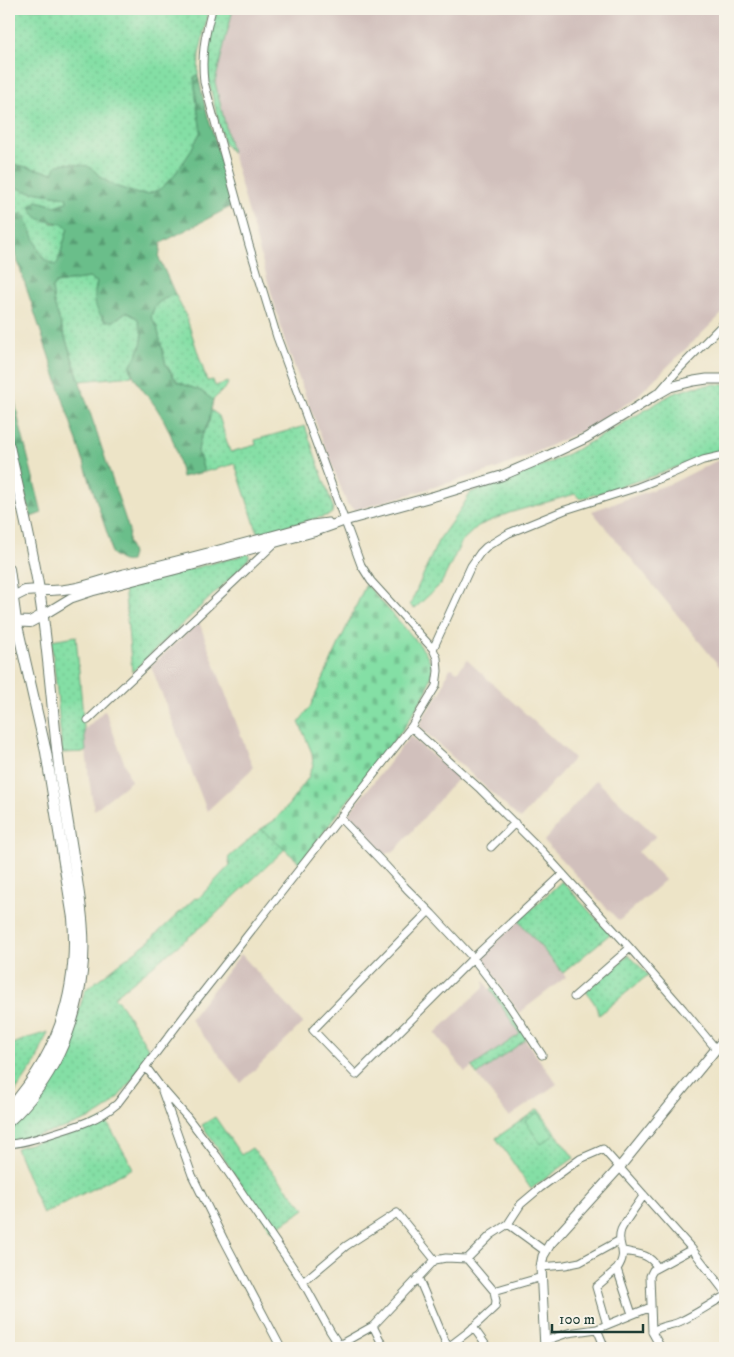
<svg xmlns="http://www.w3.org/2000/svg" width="734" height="1357" font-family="'IM FELL DW Pica',serif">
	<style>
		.industrial { fill: #d1c0bc }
		.green { fill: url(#green-dots); stroke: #528e6c }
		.forest { fill: url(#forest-firs); stroke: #457e5f }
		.cemetery { fill: url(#cemetery-stones); stroke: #528e6c }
		.pitch { fill: #84dfa5; stroke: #528e6c }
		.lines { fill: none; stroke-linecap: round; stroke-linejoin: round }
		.minor-casing { stroke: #677767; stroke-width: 9 }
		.tertiary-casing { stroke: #677767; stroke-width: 11 }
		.secondary-casing { stroke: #677767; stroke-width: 12 }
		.minor { stroke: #fff; stroke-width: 7 }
		.tertiary { stroke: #fff; stroke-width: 9 }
		.secondary { stroke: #fff; stroke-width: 10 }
	</style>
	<defs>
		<pattern id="green-dots" width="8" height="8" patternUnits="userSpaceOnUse" patternTransform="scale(1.25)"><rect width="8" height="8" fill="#84dfa5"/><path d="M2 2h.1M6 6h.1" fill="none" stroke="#72c08f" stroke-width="1.8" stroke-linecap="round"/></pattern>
		<pattern id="forest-firs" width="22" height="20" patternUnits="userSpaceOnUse" patternTransform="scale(1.25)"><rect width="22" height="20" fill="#6bbe8a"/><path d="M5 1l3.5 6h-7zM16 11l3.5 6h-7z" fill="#579c72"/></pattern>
		<pattern id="cemetery-stones" width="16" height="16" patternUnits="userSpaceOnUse" patternTransform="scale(1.25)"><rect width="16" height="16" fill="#84dfa5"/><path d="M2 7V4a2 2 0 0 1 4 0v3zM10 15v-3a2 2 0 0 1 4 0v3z" fill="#72c08f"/></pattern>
	</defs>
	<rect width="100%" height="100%" fill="#f7f3e8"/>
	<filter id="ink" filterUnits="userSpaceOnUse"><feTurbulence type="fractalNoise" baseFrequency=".02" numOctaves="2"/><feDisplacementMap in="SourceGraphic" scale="10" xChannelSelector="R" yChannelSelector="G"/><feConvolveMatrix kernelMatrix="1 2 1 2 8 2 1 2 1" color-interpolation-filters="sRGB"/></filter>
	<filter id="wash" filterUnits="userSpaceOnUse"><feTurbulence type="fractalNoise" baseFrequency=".0096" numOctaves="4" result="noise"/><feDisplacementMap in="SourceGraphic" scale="20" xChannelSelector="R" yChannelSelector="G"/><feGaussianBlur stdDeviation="1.12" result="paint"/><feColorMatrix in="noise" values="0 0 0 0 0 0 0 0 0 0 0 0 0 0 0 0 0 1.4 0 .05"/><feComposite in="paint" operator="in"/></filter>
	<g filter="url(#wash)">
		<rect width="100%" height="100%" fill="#ede4c7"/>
		<path class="industrial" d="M 233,9 L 725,9 L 725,311 L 634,399 L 593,425 L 533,454 L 496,469 L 356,510 L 347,504 L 285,342 L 232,153 L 215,82 Z
			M 716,461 L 725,461 L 725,673 L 592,511 L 672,483 Z
			M 199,622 L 253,768 L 207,811 L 151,666 Z
			M 467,660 L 574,758 L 520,819 L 421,728 L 420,724 L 424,716 L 441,692 L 448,670 L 452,668 L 457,672 Z
			M 105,710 L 131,781 L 94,810 L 89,779 L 84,730 Z
			M 410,736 L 458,778 L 395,851 L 384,855 L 346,817 Z
			M 596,780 L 656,836 L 638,852 L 665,880 L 619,921 L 544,841 Z
			M 519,921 L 566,977 L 519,1013 L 481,956 Z
			M 241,954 L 303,1023 L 241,1083 L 190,1019 Z
			M 484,981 L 520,1034 L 465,1072 L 435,1033 L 484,987 Z
			M 525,1040 L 557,1084 L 509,1117 L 477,1075 Z"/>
		<path class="green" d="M 9,9 L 209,9 L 199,55 L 198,75 L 194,77 L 197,106 L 201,131 L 189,154 L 173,177 L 160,189 L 148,194 L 138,194 L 115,186 L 100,177 L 96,172 L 53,173 L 9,163 Z
			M 216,9 L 233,9 L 215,82 L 232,153 L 224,143 L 211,91 L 207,71 L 207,53 Z
			M 9,185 L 26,191 L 66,197 L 67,202 L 55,206 L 37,201 L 51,223 L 64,224 L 68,228 L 58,262 L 55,265 L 45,260 L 14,215 L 9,218 Z
			M 90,278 L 97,282 L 95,291 L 114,321 L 126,312 L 137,318 C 146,341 142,346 130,366 L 132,376 L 80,381 L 54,304 L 52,288 L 56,283 Z
			M 175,294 L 186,316 L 207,381 L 213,380 L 215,386 L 228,382 L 227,386 L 213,400 L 201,391 L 178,382 L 166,365 L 157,327 L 151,317 C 154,302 162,300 175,294 Z
			M 715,384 L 725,385 L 725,451 L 709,454 L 656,475 L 580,499 L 575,494 L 509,513 L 478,526 L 462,541 L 441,584 L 414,609 L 410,605 L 438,541 L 462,507 L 471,492 L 504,482 L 564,456 L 607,433 L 672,394 L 693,387 Z
			M 211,410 L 219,416 L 230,452 L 256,445 L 255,440 L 305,426 L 333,507 L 332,513 L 329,515 L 258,534 L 235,464 L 204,472 L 198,451 L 200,440 L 209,421 Z
			M 248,554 L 249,554 L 249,558 L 240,569 L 132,672 L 124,586 Z
			M 76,636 L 86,752 L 62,753 L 57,692 L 51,640 Z
			M 261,829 L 285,849 L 205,924 L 114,997 L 122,1006 L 151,1053 C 139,1069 128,1087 114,1102 C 93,1124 48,1132 19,1140 L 9,1142 L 9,1126 L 14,1123 L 51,1077 L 67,1050 L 85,990 L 149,941 L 195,898 L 198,899 L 230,865 L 228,858 Z
			M 562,881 L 610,934 L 563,973 L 519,921 Z
			M 629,955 L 648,975 L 599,1015 L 595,1004 L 586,991 Z
			M 493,986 L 501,997 L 526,1037 L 525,1040 L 477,1075 L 472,1067 L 520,1034 L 490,989 Z
			M 48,1032 L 36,1062 L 9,1101 L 9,1046 L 25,1039 Z
			M 538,1109 L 574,1158 L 531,1189 L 496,1138 Z
			M 215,1117 L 241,1155 L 252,1148 L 305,1209 L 272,1231 L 202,1125 Z
			M 105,1119 L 133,1168 L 43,1214 L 16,1148 L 79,1129 Z"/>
		<path class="forest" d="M 198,75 L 205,106 L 234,205 L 161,243 L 159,258 L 175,294 C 162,300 154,302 151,317 L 157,327 L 166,365 L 177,382 L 201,391 L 213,400 L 209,421 L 200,440 L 198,451 L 204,472 L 182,477 C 177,452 173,434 159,412 C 150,396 134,384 130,366 C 142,346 146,341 137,318 L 126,312 L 114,321 L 105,321 C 94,309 93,298 97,282 L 89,278 L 56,283 L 52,288 L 54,304 L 129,530 L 128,541 L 132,554 L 130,561 C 122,563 117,558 111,553 L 110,542 L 9,235 L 9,218 L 14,215 L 23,214 C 32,227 36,248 44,259 C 47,262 51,263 55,265 L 58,262 L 68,228 C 57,217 37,228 30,206 L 37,201 L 55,206 L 67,202 L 66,197 L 26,191 L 9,185 L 9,163 L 53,173 L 57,165 L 67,163 L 88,166 L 96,172 L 100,177 L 115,186 L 138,194 L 148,194 L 160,189 L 173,177 L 189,154 L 201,131 L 197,106 L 194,77 Z
			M 9,370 L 19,422 L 42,513 L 31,517 L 21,477 L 9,408 Z"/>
		<path class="cemetery" d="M 366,584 L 419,644 L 427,655 L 431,664 L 432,671 L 427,690 L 406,725 L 300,863 L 261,829 L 275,820 L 290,803 L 308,778 L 313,765 L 312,753 L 299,722 L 310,707 L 323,679 Z"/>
		<path class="pitch" d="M 538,1112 L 554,1135 L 541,1144 L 525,1121 Z"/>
	</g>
	<g filter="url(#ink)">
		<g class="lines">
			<defs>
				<path id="minor" d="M 660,391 L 679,369 L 725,322
					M 433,649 L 471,566 L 480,553 L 486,547 L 509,533 L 565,510 L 638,487 L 671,474 L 703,460 L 725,455
					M 88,720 L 275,543
					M 411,727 L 480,789 L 544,853 L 630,948 L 683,1009 L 716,1049
					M 340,818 L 385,865 L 407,889 L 432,914 L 473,958 L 509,1005 L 542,1055
					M 491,847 L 515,823
					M 429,911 L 313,1030 L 356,1075 L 473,958 L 563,874
					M 574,997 L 630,948
					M 146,1067 L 160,1086 L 188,1118 L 217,1156 L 303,1282 L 346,1246 L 397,1213 L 435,1260 L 446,1258 L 467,1259 L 494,1291 L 542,1277
					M 162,1091 L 192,1175 L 224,1240 L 281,1348
					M 9,1144 C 24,1143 39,1138 54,1133 C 77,1126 98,1120 117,1104 L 185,1015 L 411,727 L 436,686 L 438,671 L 437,658 L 433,649 L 371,581 L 361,565 L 277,337 L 249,245 L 204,82 C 201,55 205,35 212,9
					M 508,1224 L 521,1204 L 540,1188 L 580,1159 L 603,1149 L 692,1249 L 725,1292
					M 623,1251 C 637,1254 649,1253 657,1267
					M 467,1259 L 491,1235 L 508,1224 L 545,1251
					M 541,1267 L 565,1265 L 580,1262 L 620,1240
					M 418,1277 L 448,1348
					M 303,1282 L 330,1331 L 339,1345 L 373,1326 L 435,1260
					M 632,1314 L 617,1269 C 630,1250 615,1246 621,1230 C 625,1221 638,1204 644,1195
					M 607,1325 L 596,1287 L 617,1269
					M 373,1326 L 380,1340 L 387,1348
					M 473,1327 L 488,1348
					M 597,1329 L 605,1348
					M 652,1332 C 660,1325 670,1326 679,1322 C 695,1315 710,1304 725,1296
					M 545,1341 L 568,1333 L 597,1329 L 651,1307
					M 447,1348 L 468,1332 L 495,1307 L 496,1301 L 494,1291
					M 661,1348 L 652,1332 L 650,1276 L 653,1270 L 692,1249"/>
				<path id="tertiary" d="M 39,590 C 71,593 95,582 124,574 C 187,559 250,542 312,525 L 328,523
					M 43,615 L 71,598 L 92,591 L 189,566 L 313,532 L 344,521 L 435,496 L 501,476 L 543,458 L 586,438 L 629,412 L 656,395 L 670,387 L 694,381 L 707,379 L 725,379
					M 545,1348 L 541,1267 L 543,1256 L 550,1244 L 619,1168 L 665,1111 L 725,1038"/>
				<path id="secondary" d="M 9,446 C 19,494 31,541 39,590 C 49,651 52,713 60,774 C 65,807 71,841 76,874 C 81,907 86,939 82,972 C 76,1028 51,1083 9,1121
					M 9,569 L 16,621 L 46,752 L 73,918 C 79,991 58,1055 9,1109
					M 9,599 L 25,591 L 39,590
					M 9,621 L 30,622 L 43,615"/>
			</defs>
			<use href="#minor" class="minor-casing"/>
			<use href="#tertiary" class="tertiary-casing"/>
			<use href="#secondary" class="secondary-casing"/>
			<use href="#minor" class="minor"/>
			<use href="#tertiary" class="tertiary"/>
			<use href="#secondary" class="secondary"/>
		</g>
	</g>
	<rect width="734" height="1357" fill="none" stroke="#f7f3e8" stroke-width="30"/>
	<path d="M552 1324v8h91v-8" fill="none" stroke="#1f3d34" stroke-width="2.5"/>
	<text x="559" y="1324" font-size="15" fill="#1f3d34" stroke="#f7f3e8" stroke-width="4" paint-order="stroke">100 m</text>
</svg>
